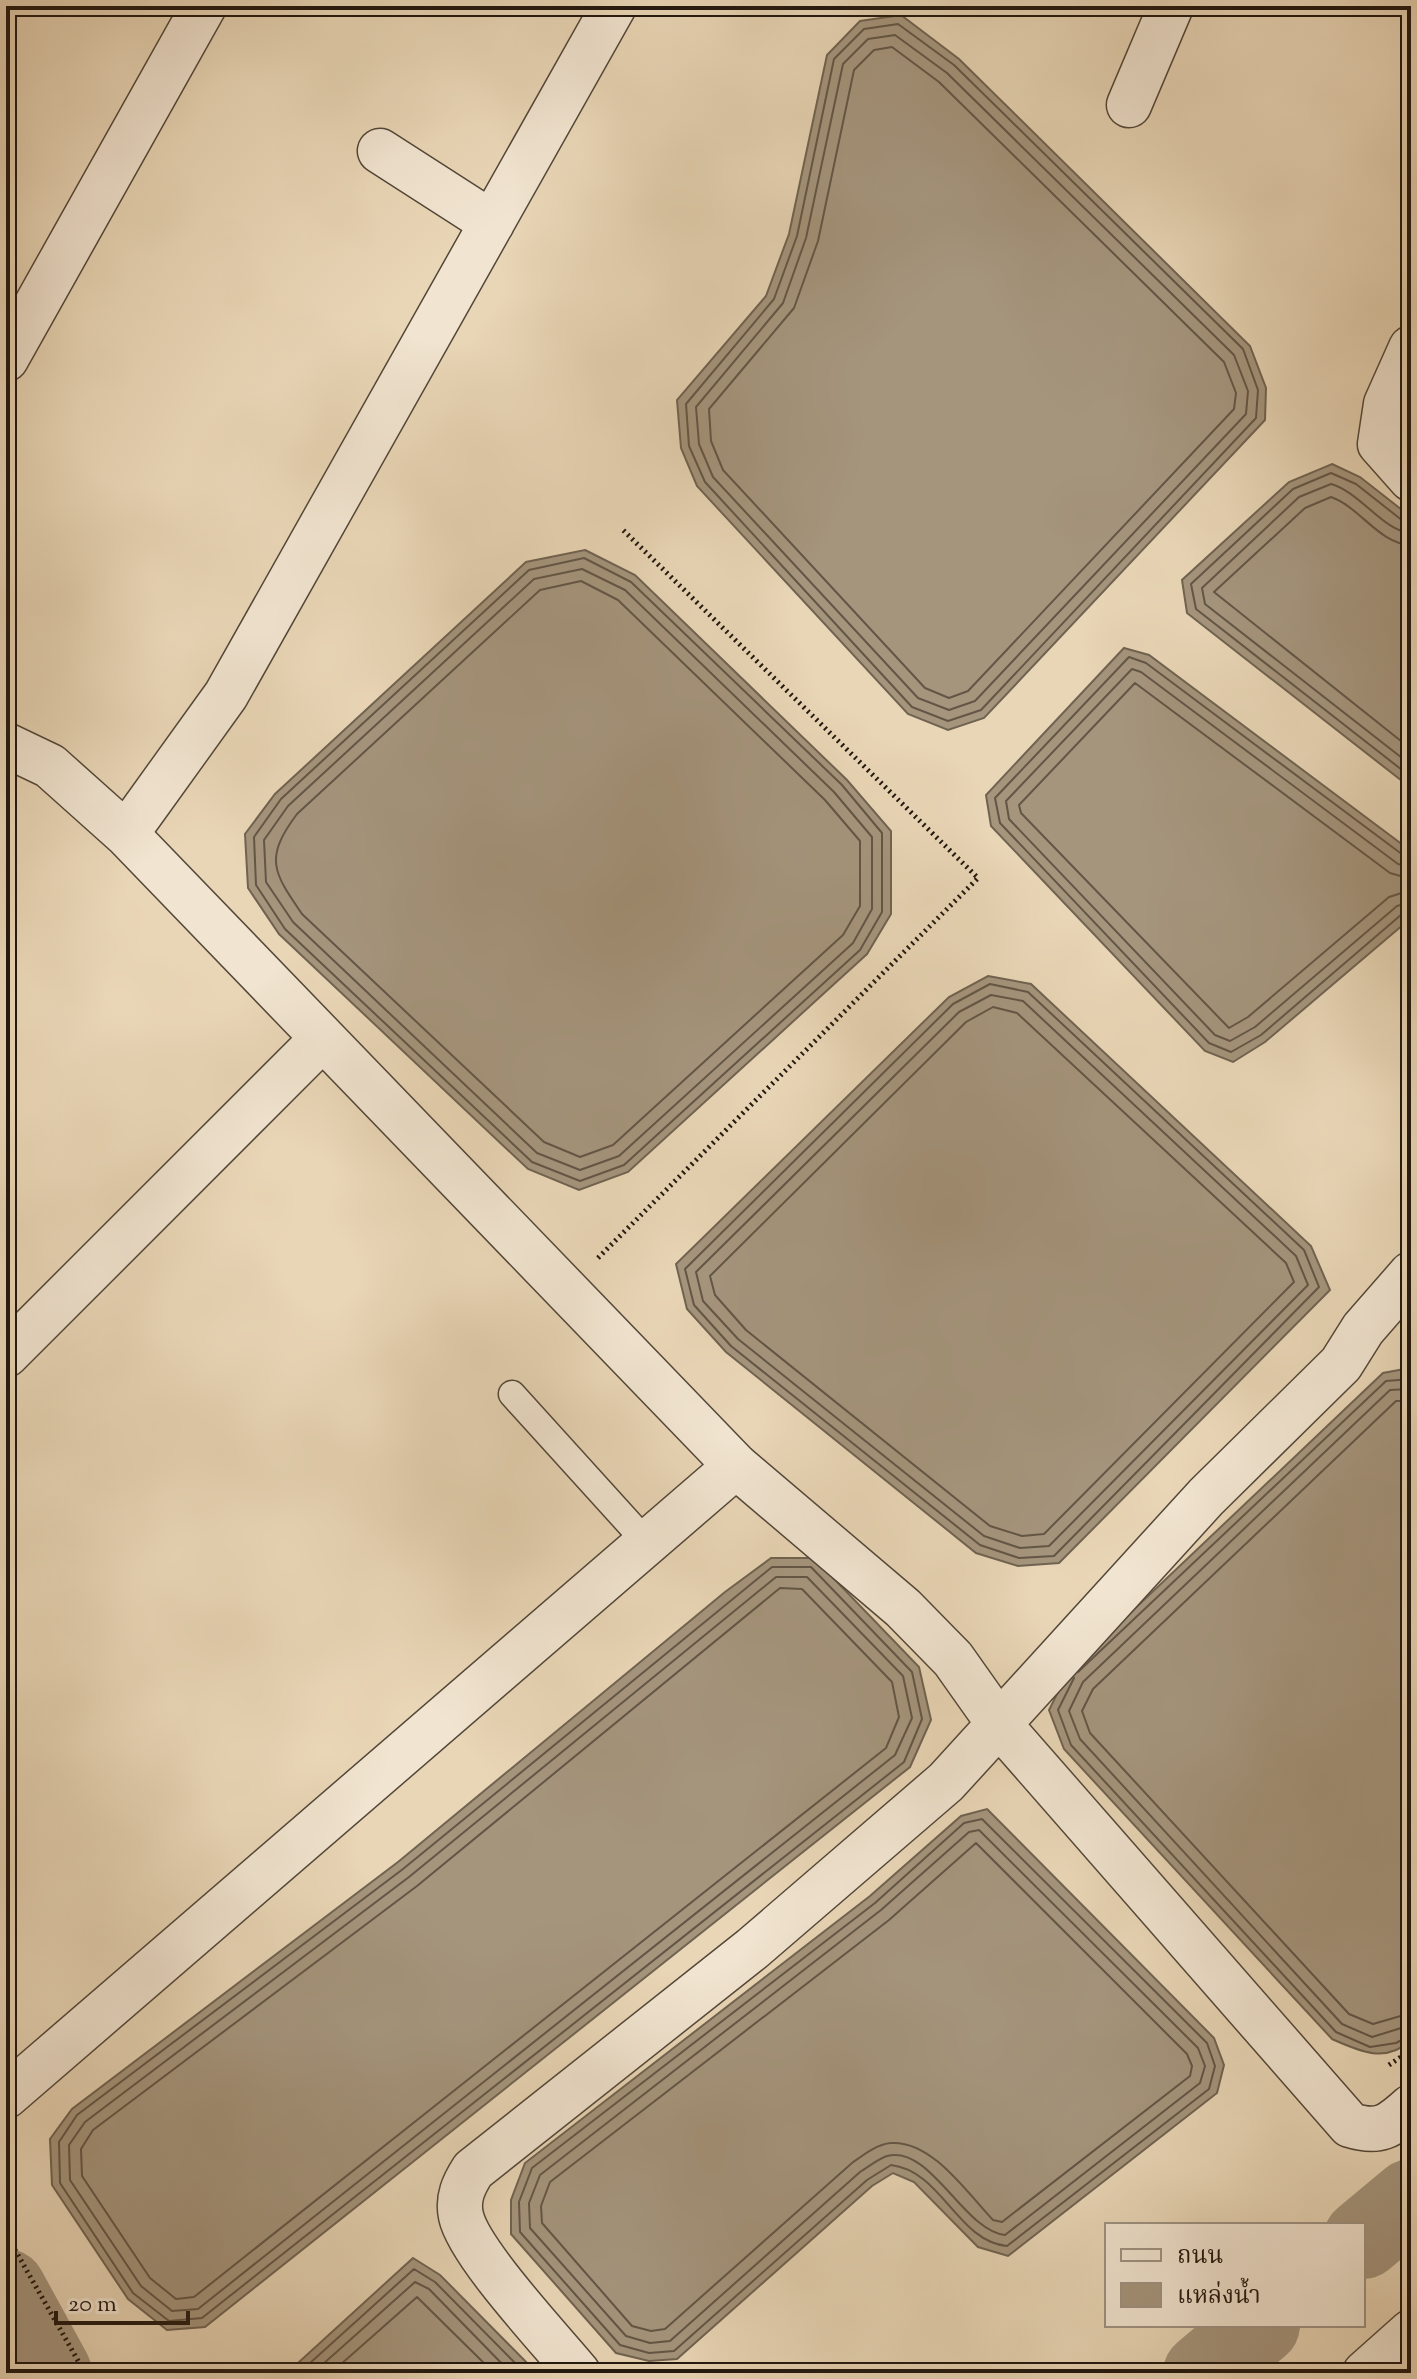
<svg xmlns="http://www.w3.org/2000/svg" width="1417" height="2379" font-family="'Sorts Mill Goudy','Noto Serif Thai',serif">
	<style>
		.water { fill: #a5957d; stroke: #706351; stroke-width: 2 }
		.lines { fill: none; stroke-linecap: round; stroke-linejoin: round }
		.shore { stroke: #635646; stroke-width: 2 }
		.river { stroke: #a5957d; stroke-width: 80 }
		.lane-casing { stroke: #534739; stroke-width: 29 }
		.street-casing { stroke: #534739; stroke-width: 47 }
		.path { stroke: #21170f; stroke-width: 5; stroke-dasharray: 2 4; stroke-linecap: butt }
		.lane { stroke: #f1e4d0; stroke-width: 26 }
		.street { stroke: #f1e4d0; stroke-width: 44 }
	</style>
	<rect width="100%" height="100%" fill="#e9d6b6"/>
	<filter id="stains"><feTurbulence type="fractalNoise" baseFrequency=".0025" numOctaves="4"/><feColorMatrix values="0 0 0 0 .2 0 0 0 0 .09 0 0 0 0 .02 0 0 0 .5 -.17"/></filter>
	<radialGradient id="worn" r=".72"><stop offset=".6" stop-color="#630" stop-opacity="0"/><stop offset="1" stop-color="#630" stop-opacity=".3"/></radialGradient>
	<path class="water" d="M 901,15 L 959,59 L 1250,346 L 1266,388 L 1265,420 L 984,718 L 948,730 L 908,714 L 697,486 L 681,448 L 677,400 L 766,296 L 789,234 L 827,55 L 860,21 Z
		M 1332,464 L 1360,477 L 1411,517 L 1411,788 L 1187,613 L 1182,580 L 1289,482 Z
		M 585,550 L 635,575 L 847,780 L 891,831 L 891,914 L 867,954 L 628,1172 L 579,1190 L 528,1169 L 279,934 L 248,888 L 245,834 L 275,794 L 526,562 Z
		M 1124,648 L 1149,655 L 1411,851 L 1411,918 L 1265,1042 L 1233,1062 L 1205,1051 L 991,826 L 986,795 Z
		M 988,976 L 1031,984 L 1311,1246 L 1330,1290 L 1059,1563 L 1018,1566 L 976,1553 L 726,1352 L 687,1309 L 676,1264 L 949,997 Z
		M 1404,1369 L 1411,1373 L 1411,2040 C 1386,2064 1359,2051 1332,2039 L 1064,1749 L 1049,1710 L 1068,1672 L 1383,1373 Z
		M 771,1558 L 814,1558 L 919,1667 L 931,1720 L 910,1767 L 205,2327 L 167,2330 L 128,2299 L 52,2185 L 50,2139 L 72,2109 L 398,1862 L 725,1592 Z
		M 987,1809 L 1214,2038 L 1224,2065 L 1217,2093 L 1008,2256 L 978,2247 L 914,2182 L 893,2173 L 872,2186 L 677,2359 L 649,2361 L 616,2353 L 511,2234 L 511,2200 L 525,2163 L 870,1896 L 961,1816 Z
		M 413,2258 L 440,2275 L 537,2373 L 287,2373 Z"/>
	<g class="lines">
		<path class="shore" d="M 898,24 L 954,65 L 1243,349 L 1258,390 L 1256,418 L 981,710 L 948,721 L 912,707 L 705,482 L 689,446 L 686,404 L 774,299 L 797,236 L 834,59 L 864,29 Z
			M 895,35 L 947,73 L 1234,355 L 1248,391 L 1246,414 L 975,701 L 949,710 L 918,698 L 713,477 L 699,444 L 696,407 L 783,303 L 806,238 L 843,64 L 868,39 Z
			M 892,47 L 939,82 L 1224,362 L 1236,393 L 1234,409 L 968,691 L 949,698 L 925,688 L 723,470 L 711,441 L 709,409 L 794,308 L 818,241 L 854,70 L 874,50 Z
			M 1411,523 L 1403,521 L 1356,484 L 1331,473 L 1293,489 L 1191,584 L 1196,609 L 1411,777
			M 1411,533 C 1384,532 1360,492 1331,484 L 1299,497 L 1202,588 L 1205,604 L 1411,765
			M 1411,545 C 1379,544 1360,507 1331,497 L 1305,508 L 1214,592 L 1411,749
			M 584,558 L 631,582 L 842,785 L 882,833 L 882,912 L 860,950 L 624,1165 L 580,1181 L 532,1162 L 285,929 L 256,885 L 254,837 L 281,799 L 529,570 Z
			M 582,569 L 625,590 L 834,792 L 872,837 L 872,909 L 853,943 L 619,1156 L 580,1170 L 537,1153 L 293,922 L 266,882 L 264,840 L 288,806 L 534,579 Z
			M 581,581 L 618,600 L 825,800 L 860,841 L 860,906 L 843,935 L 613,1145 L 580,1157 L 544,1142 L 302,914 C 273,872 264,858 297,814 L 540,590 Z
			M 1411,857 L 1403,855 L 1146,663 L 1129,657 L 995,798 L 1000,823 L 1209,1043 L 1231,1052 L 1261,1035 L 1402,914 L 1411,912
			M 1411,867 L 1398,864 L 1141,672 L 1132,669 L 1006,801 L 1009,819 L 1215,1035 L 1230,1041 L 1255,1027 L 1397,906 L 1411,902
			M 1411,879 L 1390,873 L 1135,683 L 1019,805 L 1021,813 L 1229,1028 L 1248,1017 L 1389,897 L 1411,890
			M 990,984 L 1028,992 L 1304,1250 L 1319,1287 L 1054,1556 L 1019,1558 L 980,1545 L 731,1346 L 694,1305 L 685,1269 L 953,1004 Z
			M 991,995 L 1023,1001 L 1296,1256 L 1308,1285 L 1049,1546 L 1020,1548 L 984,1536 L 738,1339 L 703,1301 L 696,1272 L 959,1012 Z
			M 993,1007 L 1017,1013 L 1286,1263 L 1294,1282 L 1044,1534 L 1022,1536 L 990,1526 L 746,1330 L 715,1295 L 710,1276 L 966,1022 Z
			M 1411,1389 L 1390,1390 L 1083,1682 L 1069,1711 L 1080,1739 L 1342,2024 L 1372,2037 L 1411,2025
			M 1411,1401 L 1396,1401 L 1093,1689 L 1082,1711 L 1090,1733 L 1349,2014 L 1373,2024 L 1411,2013
			M 772,1567 L 811,1567 L 912,1672 L 922,1719 L 904,1762 L 202,2318 L 169,2321 L 133,2293 L 60,2183 L 59,2142 L 77,2115 L 403,1869 Z
			M 776,1577 L 807,1577 L 903,1676 L 912,1718 L 895,1755 L 198,2309 L 172,2311 L 141,2286 L 70,2180 L 69,2145 L 85,2122 L 409,1877 Z
			M 780,1588 L 802,1589 L 892,1682 L 899,1717 L 886,1748 L 194,2297 L 176,2299 L 150,2278 L 82,2176 L 81,2149 L 93,2130 L 417,1886 Z
			M 1078,1672 L 1386,1381 L 1411,1379
			M 1074,1678 L 1058,1710 L 1071,1745 L 1336,2032 L 1370,2047 L 1396,2043 L 1411,2035
			M 982,1819 L 1207,2043 L 1215,2066 L 1209,2089 L 1007,2246 C 957,2241 942,2171 891,2165 L 867,2180 L 674,2351 L 649,2353 L 620,2345 L 520,2232 L 519,2202 L 532,2168 L 875,1903 L 964,1823 Z
			M 979,1830 L 1198,2048 L 1205,2066 L 1200,2083 L 1005,2235 C 964,2231 930,2144 887,2156 C 878,2159 868,2167 860,2172 L 670,2341 L 650,2343 L 626,2336 L 530,2228 L 529,2203 L 540,2175 L 881,1910 L 969,1832 Z
			M 976,1843 L 1187,2054 L 1192,2066 L 1190,2076 L 1002,2222 L 993,2220 C 968,2194 932,2140 891,2143 C 877,2144 863,2155 852,2163 L 665,2329 L 651,2331 L 632,2326 L 542,2223 L 541,2206 L 550,2182 L 889,1920 Z
			M 299,2373 L 414,2269 L 435,2282 L 525,2373
			M 313,2373 L 415,2282 L 429,2289 L 511,2373
			M 331,2373 L 417,2297 L 494,2373"/>
		<path class="river" d="M 1363,2239 L 1411,2199
			M 6,2289 L 52,2373
			M 1203,2373 L 1260,2325"/>
		<defs>
			<path id="lane" d="M 512,1394 L 647,1543"/>
			<path id="street" d="M 1129,105 L 1171,6
				M 380,151 L 492,223
				M 1411,348 L 1386,404 L 1380,444 L 1411,479
				M 6,359 L 204,6
				M 6,745 L 50,766 L 126,834 L 736,1466 L 903,1608 L 953,1659 L 999,1724 L 1350,2125 C 1379,2134 1389,2127 1411,2107
				M 126,834 L 226,695 L 614,6
				M 6,1355 L 323,1038
				M 6,2096 L 736,1466
				M 578,2373 C 550,2339 469,2253 461,2216 C 457,2198 464,2184 473,2170 L 752,1949 L 946,1782 L 1206,1497 L 1341,1364 L 1363,1329 L 1411,1274
				M 1365,2373 L 1411,2332"/>
		</defs>
		<use href="#lane" class="lane-casing"/>
		<use href="#street" class="street-casing"/>
		<path class="path" d="M 598,1258 L 978,878 L 622,529
			M 1389,2065 L 1411,2050
			M 6,2234 L 85,2373"/>
		<use href="#lane" class="lane"/>
		<use href="#street" class="street"/>
	</g>
	<rect width="1417" height="2379" fill="none" stroke="#e9d6b6" stroke-width="32"/>
	<rect x="8" y="8" width="1401" height="2363" fill="none" stroke="#21170f" stroke-width="4"/>
	<rect x="16" y="16" width="1385" height="2347" fill="none" stroke="#21170f" stroke-width="2"/>
	<rect x="1105" y="2223" width="260" height="104" fill="#f1e4d0" stroke="#9e9283" stroke-width="2"/>
	<rect x="1121" y="2249" width="40" height="12" fill="#f1e4d0" stroke="#9e9283" stroke-width="2"/>
	<text x="1177" y="2263" font-size="24" fill="#21170f">ถนน</text>
	<rect x="1121" y="2283" width="40" height="24" fill="#a5957d" stroke="#9e9283" stroke-width="2"/>
	<text x="1177" y="2303" font-size="24" fill="#21170f">แหล่งน้ำ</text>
	<path d="M56 2311v12h132v-12" fill="none" stroke="#21170f" stroke-width="4"/>
	<text x="68" y="2311" font-size="24" fill="#21170f" stroke="#f1e4d0" stroke-width="6" paint-order="stroke">20 m</text>
	<rect width="100%" height="100%" filter="url(#stains)"/>
	<rect width="100%" height="100%" fill="url(#worn)"/>
</svg>
